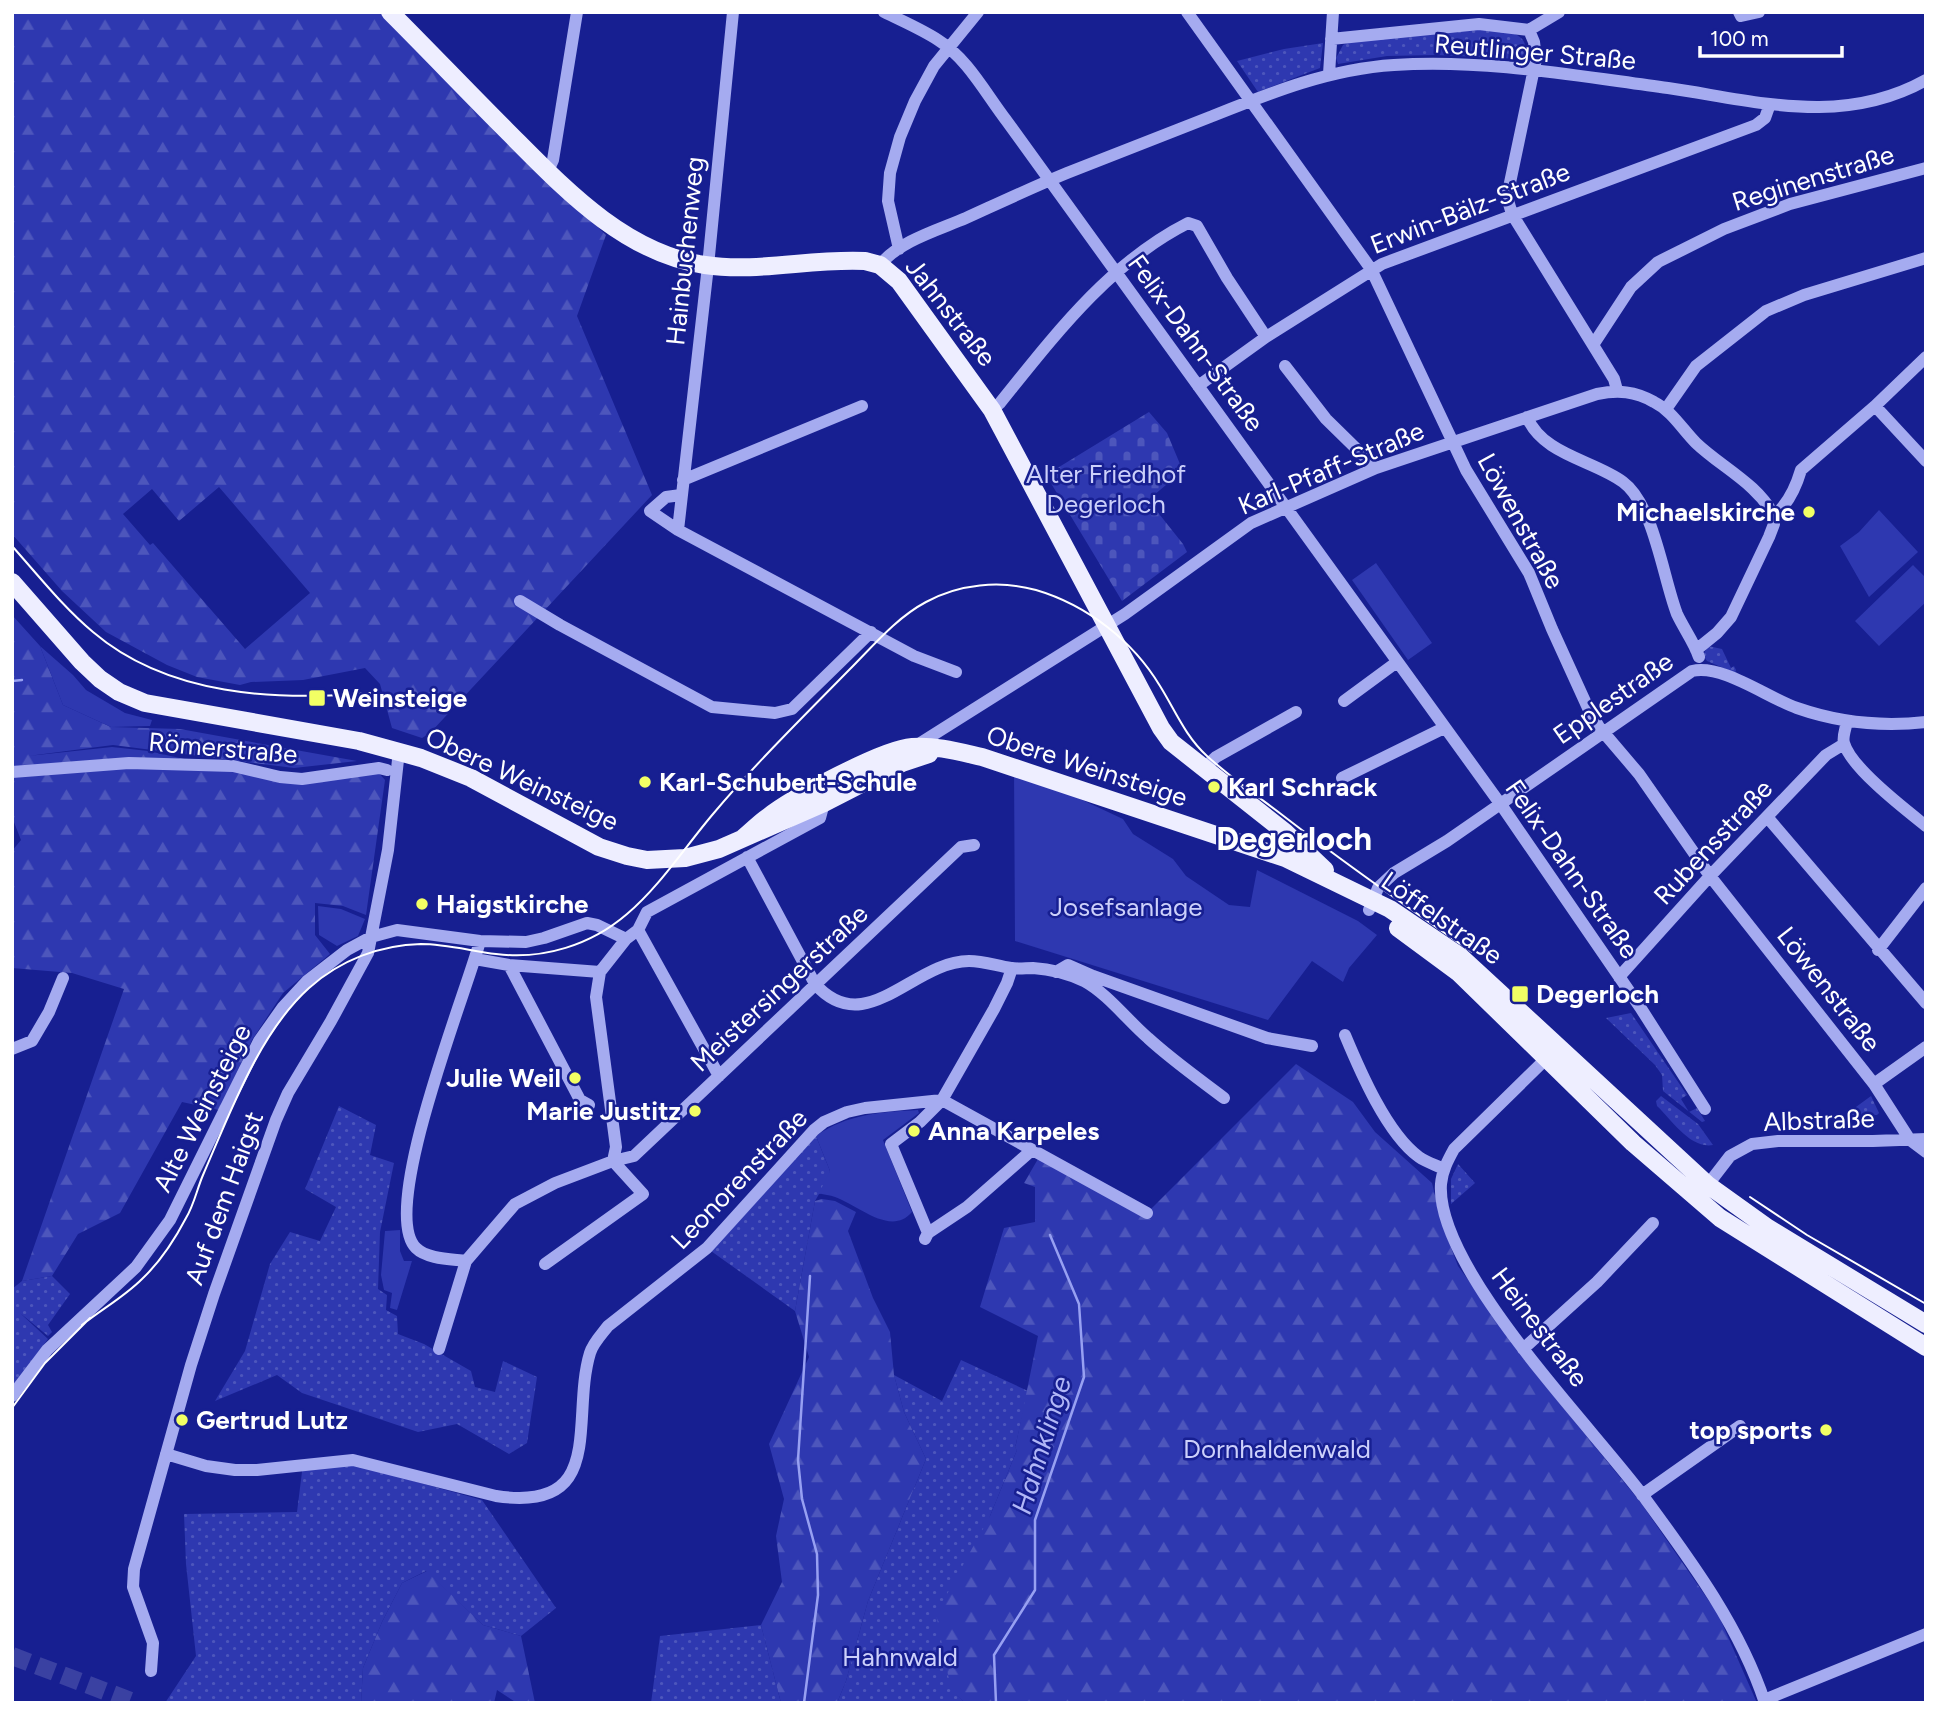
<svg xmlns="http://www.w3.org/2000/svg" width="1938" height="1715" font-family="Figtree,sans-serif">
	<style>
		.grass { fill: url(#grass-dots) }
		.forest { fill: url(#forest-firs); fill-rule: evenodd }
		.cemetery { fill: url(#cemetery-stones) }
		.park { fill: #2e38b0 }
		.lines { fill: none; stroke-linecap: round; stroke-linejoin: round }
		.stream { stroke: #97a0f2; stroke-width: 2.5 }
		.major-tunnel { stroke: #3a41a2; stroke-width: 18; stroke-dasharray: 18 9; stroke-linecap: butt }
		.minor { stroke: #a5abf0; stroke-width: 12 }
		.major { stroke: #eef; stroke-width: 18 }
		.tram { stroke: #fff; stroke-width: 2 }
		.poi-dot { fill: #f2ff64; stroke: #171f91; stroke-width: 2.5 }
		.labels { text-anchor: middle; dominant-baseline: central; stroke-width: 5; stroke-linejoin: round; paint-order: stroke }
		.street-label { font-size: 26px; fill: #fff; stroke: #171f91 }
		.park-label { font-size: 26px; fill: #ccd0fb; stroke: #171f91 }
		.poi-label { font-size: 26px; font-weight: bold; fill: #fff; stroke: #171f91; text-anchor: start }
		.water-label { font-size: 28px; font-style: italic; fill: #b1b7f7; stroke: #171f91 }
		.district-label { font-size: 33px; font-weight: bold; fill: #fff; stroke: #171f91 }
	</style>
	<defs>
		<pattern id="grass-dots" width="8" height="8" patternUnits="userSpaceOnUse" patternTransform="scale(1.75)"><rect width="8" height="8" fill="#2e38b0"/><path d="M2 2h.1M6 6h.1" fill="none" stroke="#4d56bc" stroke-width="1.8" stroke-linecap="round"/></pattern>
		<pattern id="forest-firs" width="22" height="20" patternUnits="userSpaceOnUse" patternTransform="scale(1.75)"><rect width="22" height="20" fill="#2e38b0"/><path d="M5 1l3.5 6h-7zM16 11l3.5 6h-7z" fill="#4d56bc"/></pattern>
		<pattern id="cemetery-stones" width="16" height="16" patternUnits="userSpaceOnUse" patternTransform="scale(1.75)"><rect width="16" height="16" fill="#2e38b0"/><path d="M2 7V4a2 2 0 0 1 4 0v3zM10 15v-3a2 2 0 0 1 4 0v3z" fill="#4d56bc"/></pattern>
	</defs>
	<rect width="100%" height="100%" fill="#171f91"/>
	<path class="grass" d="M 1472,29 C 1492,31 1532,26 1525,56 L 1519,59 L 1436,55 L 1387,56 L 1338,64 L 1336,58 L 1343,45 L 1351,41 Z
		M 1323,43 L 1320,68 L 1258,92 L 1237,61 L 1284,49 Z
		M 1708,646 L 1722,649 L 1731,668 L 1734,666 L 1736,670 L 1735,673 L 1707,661 L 1703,655 Z
		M 1631,1013 L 1687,1095 L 1681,1099 L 1689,1112 L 1697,1108 L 1705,1121 L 1702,1122 L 1663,1091 L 1662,1075 L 1655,1065 L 1606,1018 Z
		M 1661,1096 L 1698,1124 L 1713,1145 C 1690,1149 1672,1120 1657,1106 L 1656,1101 Z
		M 1871,1096 L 1879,1113 L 1877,1115 L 1845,1115 Z
		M 339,1106 L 376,1125 L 370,1155 L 394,1163 L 380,1232 L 378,1289 L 387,1295 L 386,1310 L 397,1316 L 398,1334 L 424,1344 L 471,1371 L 475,1387 L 495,1392 L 503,1361 L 537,1377 L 527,1443 L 509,1454 L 457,1424 L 418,1432 L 302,1393 L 277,1375 L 215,1401 L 245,1351 L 270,1264 L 290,1232 L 320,1241 L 336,1207 L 305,1189 Z
		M 816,1136 L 830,1171 L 826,1193 L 819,1194 L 815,1201 L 795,1311 L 711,1251 Z
		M 1458,1164 L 1475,1183 L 1451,1204 L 1451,1179 Z
		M 52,1276 L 70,1294 L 48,1325 L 52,1332 L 48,1336 L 20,1313 L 48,1339 L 12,1387 L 12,1289 L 22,1281 Z
		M 961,1360 L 1028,1391 L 1015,1448 L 1017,1450 L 990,1516 L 951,1689 L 965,1703 L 837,1703 L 846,1681 L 868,1601 L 926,1459 L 904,1412 L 894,1375 L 942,1401 Z
		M 341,1461 L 482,1500 L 556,1608 L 521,1636 L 483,1625 L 426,1571 L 402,1583 L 382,1622 L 363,1668 L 361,1703 L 165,1703 L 196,1656 L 186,1564 L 184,1514 L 297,1512 L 303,1464 Z
		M 761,1625 L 781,1703 L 651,1703 L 660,1636 Z"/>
	<path class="forest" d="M 12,12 L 385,12 L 535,167 L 606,235 L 577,316 L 652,495 L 430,733 L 422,738 L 392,728 L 380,684 L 365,668 L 303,680 L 251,682 L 240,685 L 197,677 L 167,665 L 106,632 L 62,591 L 12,534 ZM 219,487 L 310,593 L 245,649 L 153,543 L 150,545 L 123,514 L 152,489 L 179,521 Z
		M 12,615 L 40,646 L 63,705 L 111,727 L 180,729 L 357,761 L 294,768 L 113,745 L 28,756 L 112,747 L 148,751 L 284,781 L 377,771 L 385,780 L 366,915 L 343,906 L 315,903 L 315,935 L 330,954 L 283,993 L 252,1040 L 219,1110 L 182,1102 L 120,1213 L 78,1234 L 52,1276 L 22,1281 L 124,989 L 72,973 L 12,968 L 12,851 L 21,840 L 12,817 Z
		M 1296,1064 L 1353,1102 L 1375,1132 L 1432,1183 L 1443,1227 L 1458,1266 L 1543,1383 L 1641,1503 L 1718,1614 L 1757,1703 L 965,1703 L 951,1690 L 936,1614 L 990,1516 L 1017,1450 L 1015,1449 L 1038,1336 L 980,1307 L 1004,1228 L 1035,1222 L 1035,1187 L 1024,1183 L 1038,1159 L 1147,1213 Z
		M 822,1199 L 835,1201 L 856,1212 L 848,1231 L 873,1298 L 890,1332 L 894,1375 L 904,1412 L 926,1459 L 868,1601 L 846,1681 L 837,1703 L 781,1703 L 761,1625 L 782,1582 L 776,1536 L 784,1499 L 769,1444 L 809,1357 L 795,1311 L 815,1201 Z
		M 427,1571 L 483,1625 L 521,1636 L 535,1703 L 517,1703 L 497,1690 L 494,1703 L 361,1703 L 363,1668 L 382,1622 L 402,1583 Z"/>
	<path class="cemetery" d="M 1149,412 L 1167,433 L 1180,464 L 1166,485 L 1148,500 L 1183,544 L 1187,552 L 1122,601 L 1046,475 Z"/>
	<path class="park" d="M 1879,510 L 1918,552 L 1869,597 L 1840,546 L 1859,532 Z
		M 1376,563 L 1432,643 L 1408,660 L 1352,580 Z
		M 1913,565 L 1926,578 L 1926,602 L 1879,646 L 1855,621 Z
		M 40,646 L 73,675 L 86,690 L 125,713 L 152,720 L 150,726 L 111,727 L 63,705 Z
		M 1014,768 L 1123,819 L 1133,834 L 1173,859 L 1186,876 L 1229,905 L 1250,907 L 1257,870 L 1358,921 L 1377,935 L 1349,968 L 1343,982 L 1312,961 L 1268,1020 L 1015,941 Z
		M 318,906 L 341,909 L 365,919 L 358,936 L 337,946 L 319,935 Z
		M 918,1110 L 919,1113 L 883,1140 L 912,1212 C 891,1237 858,1205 835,1197 C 830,1195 824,1195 819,1193 L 830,1171 L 816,1136 C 847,1114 881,1112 918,1110 Z
		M 400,1230 L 400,1251 L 404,1261 L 412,1261 L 397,1310 L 390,1308 L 392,1293 L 384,1290 L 381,1275 L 385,1231 Z"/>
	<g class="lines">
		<path class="stream" d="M 12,681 L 22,680
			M 804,1703 L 818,1595 L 817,1554 L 802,1499 L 798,1460 L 810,1276
			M 996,1703 L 994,1655 L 1035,1590 L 1035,1520 L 1084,1377 L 1079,1304 L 1050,1235"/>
		<path class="major-tunnel" d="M 12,1656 L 136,1703"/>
		<path class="minor" d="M 884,12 C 902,21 921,29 938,40 C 967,58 986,94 1006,120 L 1504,809 L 1640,1007 L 1705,1109
			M 1187,12 L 1371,269 L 1466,470 L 1529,573 L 1552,629 L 1588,708 L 1599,727 L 1639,774 L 1710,876 L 1874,1084 L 1910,1140 L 1926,1152
			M 1739,12 L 1741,16 L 1759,12
			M 1529,30 L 1534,42 L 1536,59 L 1507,197 L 1512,214 L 1614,379 L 1617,390
			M 1529,30 L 1559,12
			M 1331,39 L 1479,24 L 1529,30
			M 1329,74 L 1333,12
			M 548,171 L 553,160 L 577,12
			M 899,249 L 888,201 L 890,173 L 900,137 L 915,101 L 934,66 L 978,12
			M 880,265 C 899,241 938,230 966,218 C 999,203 1033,187 1067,173 C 1114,155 1162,136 1210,117 C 1270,93 1329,69 1394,65 C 1486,59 1577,76 1668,88 C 1757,101 1842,127 1926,80
			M 1593,345 L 1631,287 L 1658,262 L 1724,229 L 1790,204 L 1926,168
			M 1285,366 L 1326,419 L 1376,468
			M 1198,386 L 1266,337 L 1382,264 L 1756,125 L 1765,118 L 1770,104
			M 1875,406 L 1926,461
			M 1666,409 L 1696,366 L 1766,311 L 1804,295 L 1926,258
			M 992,410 L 1000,403 C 1054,336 1109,263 1188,223 L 1197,226 L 1227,278 L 1266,337
			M 1527,417 C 1543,455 1593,460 1623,482 C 1654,505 1663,578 1677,614 C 1684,629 1694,642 1699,657
			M 683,480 L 862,406
			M 681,495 L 666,497 L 650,511 L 678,530 L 914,656 L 956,672
			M 678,530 L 708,266 L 733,12
			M 520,601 L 560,625 L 712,707 L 775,713 L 792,709 L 871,632
			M 1696,650 L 1717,633 L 1731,617 L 1769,537 L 1774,524 L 1774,516 C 1787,505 1796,487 1801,470 L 1875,406 L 1926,357
			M 1344,701 L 1397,662
			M 1847,721 C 1846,728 1842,737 1844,743 C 1851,768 1906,810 1926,826
			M 914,747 L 1125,614 L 1251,523 L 1376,468 L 1597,394 C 1618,390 1635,391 1654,402 C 1672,411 1682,429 1696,443 C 1721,467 1758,484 1774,516
			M 1204,768 L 1216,757 L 1296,712
			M 12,772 L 129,763 L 233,766 L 280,777 L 302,779 L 379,768 L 387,770
			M 1342,778 L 1444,728
			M 1768,818 L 1926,1003
			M 747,857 L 815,984 C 866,1041 913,961 969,961 C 984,961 997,966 1011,968 C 1018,969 1026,968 1033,968 C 1049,969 1069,974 1084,981 C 1108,994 1128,1021 1148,1038 C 1172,1060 1199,1079 1224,1098
			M 1369,910 L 1378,888 L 1394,873 L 1447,841 L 1692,671 C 1723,664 1766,697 1797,708 C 1840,723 1881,727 1926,722
			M 638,930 L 719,1076
			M 1878,950 L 1926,888
			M 475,959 L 509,965 L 600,972
			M 509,965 L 580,1100 L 589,1105
			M 600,972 L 626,939 L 638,930 L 647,912 L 820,818 L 824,803
			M 600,972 L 596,997 L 616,1147 L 613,1161
			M 1056,972 L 1068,965 L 1093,976 L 1267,1038 L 1312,1046
			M 1619,977 L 1710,876 L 1826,755 L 1844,744
			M 1345,1035 C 1360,1071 1387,1134 1419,1157 C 1426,1162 1436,1165 1444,1169
			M 12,1049 L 32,1041 L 49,1012 L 63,978
			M 1551,1054 L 1454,1149 C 1448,1160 1442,1171 1441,1184 C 1435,1268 1593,1428 1644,1497 C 1691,1561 1740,1627 1765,1703
			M 1874,1084 L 1926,1047
			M 1703,1191 L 1730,1156 L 1752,1144 L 1778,1141 L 1873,1141 L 1926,1139
			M 928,1233 L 891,1144 L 920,1122 L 942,1100 L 994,1009 L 1007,983 L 1012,968
			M 925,1239 L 928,1233 L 967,1207 L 1032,1150
			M 466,1261 C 451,1259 427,1259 416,1248 C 378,1211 467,991 480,941
			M 545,1264 L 643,1194 L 613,1161
			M 439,1349 L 466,1261 L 515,1204 L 555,1183 L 613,1161 L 634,1156 L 961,847 L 974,845
			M 1523,1349 L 1597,1282 L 1653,1223
			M 12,1396 L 47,1350 L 136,1267 L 170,1220 L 259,1041 L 283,1007 L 307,981 L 347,950 L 371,937 L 397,930 L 480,941 L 526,942 L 544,938 L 587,923 L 597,925 L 626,939
			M 166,1454 L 206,1466 L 235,1470 L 257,1470 L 353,1460 L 496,1496 C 608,1513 570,1419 590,1353 C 593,1343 601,1335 608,1326 L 707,1248 L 814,1130 L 824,1122 L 847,1112 L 865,1108 L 942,1100 L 1147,1213
			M 1642,1495 L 1740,1426
			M 151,1671 L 153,1643 L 133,1587 L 134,1569 L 191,1365 L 214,1294 L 276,1120 L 288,1093 L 331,1021 L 368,953 L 388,850 L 399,751
			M 1764,1700 L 1926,1634"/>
		<path class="major" d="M 390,12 C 429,51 467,91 506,130 C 562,186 623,253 705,265 C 758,273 812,258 865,261 L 880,265 L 899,281 L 992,410 L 1161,728 L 1171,742 L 1285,832 L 1325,870
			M 12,582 L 82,662 L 100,679 L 119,692 L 145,703 L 359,741 L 421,758 L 471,778 L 599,847 L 627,856 L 647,860 L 685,858 L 719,849 L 824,803 L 902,763 L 929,754
			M 743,838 C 752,831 759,823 768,817 C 792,798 883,749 912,747 C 935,745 960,752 982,757 L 1285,858 L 1390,909 L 1461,957 L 1708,1185 L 1768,1228 L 1926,1324
			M 1398,928 L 1459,973 L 1633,1143 L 1720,1218 L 1926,1347"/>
		<path class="tram" d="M 12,546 C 38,575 63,607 93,632 C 168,696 276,701 370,693
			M 1750,1197 L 1807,1235 L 1926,1304
			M 82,1325 C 102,1309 124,1297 142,1279 C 159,1263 175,1239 186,1218 C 194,1205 197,1189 203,1175 C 230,1113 259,1033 309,988 C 340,960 380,945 421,944 C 446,944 471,951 496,954 C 543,960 591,945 627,914 C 660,886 685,847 713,814 C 755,764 803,717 849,670 C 873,646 896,618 926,602 C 959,584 1000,580 1036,590 C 1087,605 1133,641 1160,686 C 1175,710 1185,736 1207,756 C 1230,777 1256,795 1281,814 C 1343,862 1407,907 1472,952
			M 12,1408 L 45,1363 L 90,1318"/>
	</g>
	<g class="poi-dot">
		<circle cx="1809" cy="512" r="7"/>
		<rect x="308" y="689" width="18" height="18" rx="3.5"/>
		<circle cx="645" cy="782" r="7"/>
		<circle cx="1214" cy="787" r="7"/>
		<circle cx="422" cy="904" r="7"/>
		<rect x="1511" y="985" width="18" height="18" rx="3.5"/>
		<circle cx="575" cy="1078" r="7"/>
		<circle cx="695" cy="1111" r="7"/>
		<circle cx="914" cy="1131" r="7"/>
		<circle cx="182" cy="1420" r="7"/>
		<circle cx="1826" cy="1430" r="7"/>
	</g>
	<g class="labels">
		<g class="street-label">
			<text transform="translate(1535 52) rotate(5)">Reutlinger Straße</text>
			<text transform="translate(1813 178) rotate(-17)">Reginenstraße</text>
			<text transform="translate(1470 208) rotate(-21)">Erwin-Bälz-Straße</text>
			<text transform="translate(685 251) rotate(-84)">Hainbuchenweg</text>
			<text transform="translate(951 312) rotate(52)">Jahnstraße</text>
			<text transform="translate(1196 343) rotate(54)">Felix-Dahn-Straße</text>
			<text transform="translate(1331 468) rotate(-23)">Karl-Pfaff-Straße</text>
			<text transform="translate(1521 521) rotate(61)">Löwenstraße</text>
			<text transform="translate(1613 698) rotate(-35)">Epplestraße</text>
			<text transform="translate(223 748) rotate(5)">Römerstraße</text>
			<text transform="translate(1087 766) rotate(18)">Obere Weinsteige</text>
			<text transform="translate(522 779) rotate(25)">Obere Weinsteige</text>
			<text transform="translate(1713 842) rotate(-47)">Rubensstraße</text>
			<text transform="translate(1572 869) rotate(55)">Felix-Dahn-Straße</text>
			<text transform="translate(1442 918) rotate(35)">Löffelstraße</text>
			<text transform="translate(779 988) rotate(-43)">Meistersingerstraße</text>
			<text transform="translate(1829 989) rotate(52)">Löwenstraße</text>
			<text transform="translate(202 1108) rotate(-63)">Alte Weinsteige</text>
			<text transform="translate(1819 1120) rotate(-2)">Albstraße</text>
			<text transform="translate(739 1179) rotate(-46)">Leonorenstraße</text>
			<text transform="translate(224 1198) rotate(-70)">Auf dem Haigst</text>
			<text transform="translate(1540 1327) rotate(53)">Heinestraße</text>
		</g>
		<g class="park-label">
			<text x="1106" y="474">Alter Friedhof<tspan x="1106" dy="30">Degerloch</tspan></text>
			<text x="1126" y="907">Josefsanlage</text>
			<text x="1277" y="1449">Dornhaldenwald</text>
			<text x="900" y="1657">Hahnwald</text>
		</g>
		<g class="poi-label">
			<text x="1795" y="512" text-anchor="end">Michaelskirche</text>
			<text x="333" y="698">Weinsteige</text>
			<text x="659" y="782">Karl-Schubert-Schule</text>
			<text x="1228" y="787">Karl Schrack</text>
			<text x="436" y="904">Haigstkirche</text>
			<text x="1536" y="994">Degerloch</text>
			<text x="561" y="1078" text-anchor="end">Julie Weil</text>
			<text x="681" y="1111" text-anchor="end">Marie Justitz</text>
			<text x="928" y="1131">Anna Karpeles</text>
			<text x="196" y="1420">Gertrud Lutz</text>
			<text x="1812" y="1430" text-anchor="end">top sports</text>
		</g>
		<g class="water-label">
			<text transform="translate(1041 1445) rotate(-73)">Hahnklinge</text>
		</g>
		<g class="district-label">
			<text x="1294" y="838">Degerloch</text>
		</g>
	</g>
	<rect width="1938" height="1715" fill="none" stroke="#ffffff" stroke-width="28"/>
	<path d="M1700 46v10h142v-10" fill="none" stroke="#ffffff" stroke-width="3.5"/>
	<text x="1710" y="46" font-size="21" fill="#ffffff" stroke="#171f91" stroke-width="5" paint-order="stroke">100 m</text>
</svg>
